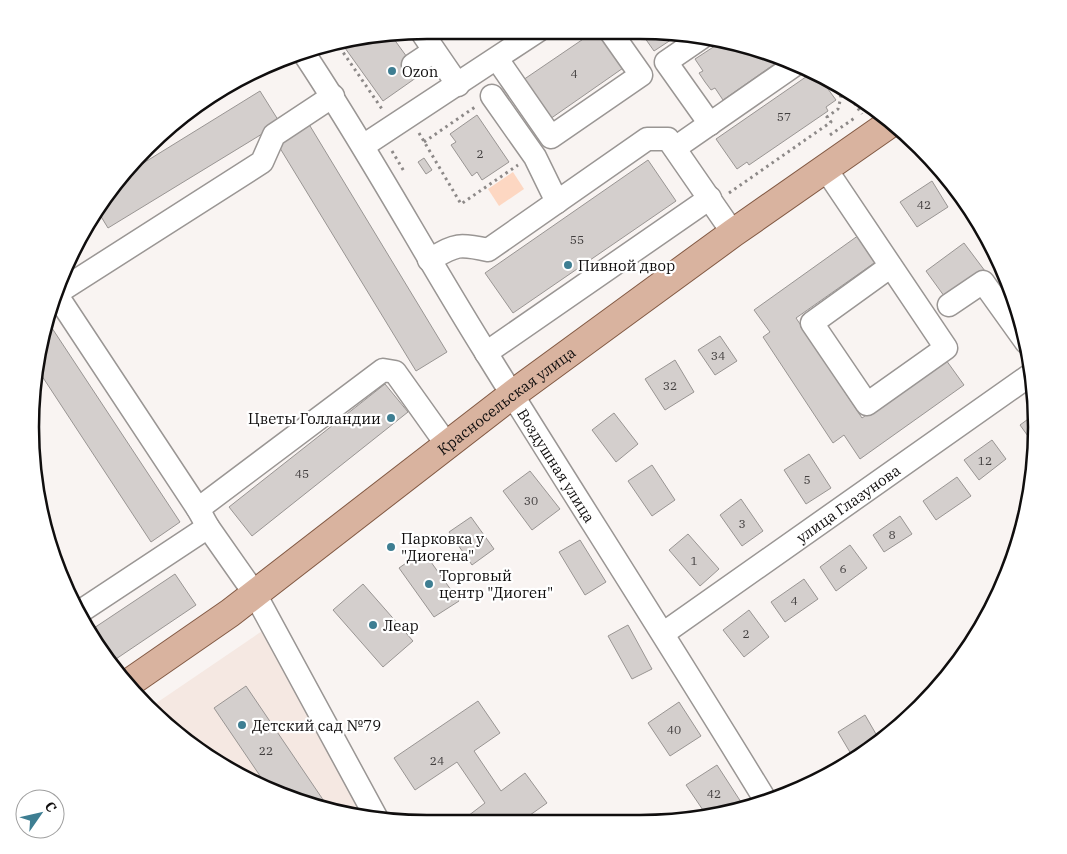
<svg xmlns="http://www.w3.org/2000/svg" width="1067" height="854" font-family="'IBM Plex Serif',serif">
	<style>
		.built { fill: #f5e8e2 }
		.green { fill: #fdd7c2 }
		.building { fill: #d4cfcd; stroke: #999593 }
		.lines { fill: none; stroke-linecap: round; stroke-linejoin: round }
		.minor-casing { stroke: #9a9694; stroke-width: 25 }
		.major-casing { stroke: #825943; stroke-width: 30 }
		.path { stroke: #8d8988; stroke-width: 3; stroke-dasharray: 2.5 4; stroke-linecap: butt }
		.minor { stroke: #fff; stroke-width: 22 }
		.major { stroke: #d9b39f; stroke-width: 28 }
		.poi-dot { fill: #3e7e92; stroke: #fff; stroke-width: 2 }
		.labels { text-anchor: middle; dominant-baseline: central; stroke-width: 4.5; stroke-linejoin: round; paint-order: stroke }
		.number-label { font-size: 12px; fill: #413e3e }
		.poi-label { font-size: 15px; fill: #100e0e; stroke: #fff; text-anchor: start }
		.street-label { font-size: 15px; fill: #100e0e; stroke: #fff }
		.rim { fill: none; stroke: #100e0e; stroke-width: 2.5 }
	</style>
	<rect width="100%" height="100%" fill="#f9f4f2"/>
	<path class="built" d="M 265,629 L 366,817 L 350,816 L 275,794 L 186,742 L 149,708 Z"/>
	<path class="green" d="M 513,172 L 524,189 L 499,206 L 488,189 Z"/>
	<path class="building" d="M 595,31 L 601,31 L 626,66 L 550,119 L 523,80 Z
		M 640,31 L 666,31 L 680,34 L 654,51 Z
		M 391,35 L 420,75 L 383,101 L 340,41 Z
		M 721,42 L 768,51 L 783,58 L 723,100 L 715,88 L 711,90 L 705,82 L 699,73 L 703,71 L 695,59 Z
		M 813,72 L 817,74 L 836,100 L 826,107 L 828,111 L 749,165 L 747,162 L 737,169 L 716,139 Z
		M 260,91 L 280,123 L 108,228 L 97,210 L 124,175 Z
		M 477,115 L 509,162 L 482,180 L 477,172 L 472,176 L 451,145 L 456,142 L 450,134 Z
		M 307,121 L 447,352 L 416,371 L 275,140 Z
		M 424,158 L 432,170 L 426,174 L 418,162 Z
		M 648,160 L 676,201 L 513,313 L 485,273 Z
		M 932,181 L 948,207 L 917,227 L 900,202 Z
		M 859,235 L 877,261 L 796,318 L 862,418 L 946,360 L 964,385 L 860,459 L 844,435 L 833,443 L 763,337 L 770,332 L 754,310 Z
		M 964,243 L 985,271 L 947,300 L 926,271 Z
		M 46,319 L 180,522 L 151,542 L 38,370 Z
		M 720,336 L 737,361 L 715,375 L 698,350 Z
		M 675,360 L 694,392 L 665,410 L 645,379 Z
		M 385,384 L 408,412 L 252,536 L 229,507 Z
		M 614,413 L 638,444 L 616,462 L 592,430 Z
		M 1035,414 L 1036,446 L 1035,446 L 1020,425 Z
		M 992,440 L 1006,459 L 979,480 L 964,460 Z
		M 809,454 L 831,488 L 806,504 L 784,470 Z
		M 652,465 L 675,500 L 652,516 L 628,481 Z
		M 530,471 L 560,509 L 532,530 L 503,491 Z
		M 957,477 L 971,496 L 936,520 L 923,501 Z
		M 741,499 L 763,531 L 742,546 L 720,515 Z
		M 900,516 L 912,534 L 884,552 L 873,535 Z
		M 471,517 L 494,549 L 472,565 L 449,532 Z
		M 688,534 L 719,569 L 700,586 L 669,550 Z
		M 580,540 L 606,582 L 585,595 L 559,552 Z
		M 850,545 L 867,568 L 836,591 L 820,567 Z
		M 423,551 L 459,601 L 434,617 L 399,568 Z
		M 175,574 L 196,605 L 110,663 L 88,632 Z
		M 804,579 L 818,599 L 785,622 L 771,602 Z
		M 363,584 L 413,641 L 383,667 L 333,610 Z
		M 749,610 L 769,637 L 744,657 L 723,630 Z
		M 628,625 L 652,669 L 632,679 L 608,636 Z
		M 246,686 L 328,807 L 325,809 L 271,792 L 214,708 Z
		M 926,698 L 927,698 L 904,723 L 899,716 Z
		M 478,701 L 500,733 L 474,751 L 501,791 L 525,773 L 547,803 L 523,820 L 464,819 L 485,803 L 457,762 L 415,790 L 394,758 Z
		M 679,702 L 701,736 L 670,756 L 648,723 Z
		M 865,715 L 880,741 L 854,759 L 838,732 Z
		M 717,765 L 741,802 L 723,814 L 707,816 L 686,785 Z"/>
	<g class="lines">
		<defs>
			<g id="minor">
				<path d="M 423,30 L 423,34 L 458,85"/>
				<path d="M 701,38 L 666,62 L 710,124"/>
				<path id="s1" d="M 303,52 C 368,149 423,252 485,351 C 578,501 674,650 766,801"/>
				<path d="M 497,59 L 551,137 L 641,75 L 610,31"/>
				<path d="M 413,65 L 434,51"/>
				<path d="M 492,96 L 535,157 L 557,202"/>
				<path d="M 363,146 L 539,30"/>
				<path d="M 675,148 L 796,64"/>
				<path d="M 825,168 L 946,348 L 867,404 L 812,323 L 891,266"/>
				<path d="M 429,260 C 456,245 457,243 488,250 L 647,139 L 668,139 L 733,233"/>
				<path d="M 57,293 L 262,162 L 274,135 L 333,96"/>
				<path d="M 56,294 L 198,509 L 208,527 L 255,594 L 376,817"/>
				<path d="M 949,305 L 983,282 L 1026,342"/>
				<path d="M 486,353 L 710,198"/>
				<path d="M 198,509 L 383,370 L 395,372 L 447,445"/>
				<path d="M 78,613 L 208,527"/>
				<path id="s2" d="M 664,633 L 1033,373"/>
			</g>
			<g id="major">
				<path id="s3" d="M 126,685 L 230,613 L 513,394 L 625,312 L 733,233 L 892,122"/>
			</g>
		</defs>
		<use href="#minor" class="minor-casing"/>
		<use href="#major" class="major-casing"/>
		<path class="path" d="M 336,42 L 382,109
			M 843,87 L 862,114
			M 419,133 L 461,204 L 518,165
			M 830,135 L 856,117
			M 424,142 L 475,107
			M 392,151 L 405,173
			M 729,193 L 831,122 L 827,117 L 838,109 L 841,97 L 829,79"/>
		<use href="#minor" class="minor"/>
		<use href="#major" class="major"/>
	</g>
	<g class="poi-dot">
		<circle cx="392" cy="71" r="5"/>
		<circle cx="568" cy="265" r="5"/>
		<circle cx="391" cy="418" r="5"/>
		<circle cx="391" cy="547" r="5"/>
		<circle cx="429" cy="584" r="5"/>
		<circle cx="373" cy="625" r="5"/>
		<circle cx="242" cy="725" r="5"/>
	</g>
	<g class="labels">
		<g class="number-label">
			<text x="574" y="73">4</text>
			<text x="784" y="116">57</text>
			<text x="480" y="153">2</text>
			<text x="924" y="204">42</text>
			<text x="577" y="239">55</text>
			<text x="718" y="355">34</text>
			<text x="670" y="385">32</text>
			<text x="985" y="460">12</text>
			<text x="302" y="473">45</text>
			<text x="807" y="479">5</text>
			<text x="531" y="500">30</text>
			<text x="742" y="523">3</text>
			<text x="892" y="534">8</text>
			<text x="694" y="560">1</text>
			<text x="843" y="568">6</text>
			<text x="794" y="600">4</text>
			<text x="746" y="633">2</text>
			<text x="674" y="729">40</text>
			<text x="266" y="750">22</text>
			<text x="437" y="760">24</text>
			<text x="714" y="793">42</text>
		</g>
		<g class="poi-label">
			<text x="402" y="71">Ozon</text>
			<text x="578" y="265">Пивной двор</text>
			<text x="381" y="418" text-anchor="end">Цветы Голландии</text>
			<text x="401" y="538">Парковка у<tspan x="401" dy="17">"Диогена"</tspan></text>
			<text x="439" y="575">Торговый<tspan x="439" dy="17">центр "Диоген"</tspan></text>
			<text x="383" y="625">Леар</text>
			<text x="252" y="725">Детский сад №79</text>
		</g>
		<g class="street-label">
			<text stroke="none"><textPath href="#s3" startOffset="475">Красносельская улица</textPath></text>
			<text stroke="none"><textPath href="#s1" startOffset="485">Воздушная улица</textPath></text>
			<text stroke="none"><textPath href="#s2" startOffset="225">улица Глазунова</textPath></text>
		</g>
	</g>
	<path d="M0 0H1067V854H0ZM427 39H640A388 388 0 0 1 1028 427V427A388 388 0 0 1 640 815H427A388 388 0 0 1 39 427V427A388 388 0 0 1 427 39Z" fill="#fff" fill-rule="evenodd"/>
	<path class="rim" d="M427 39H640A388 388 0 0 1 1028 427V427A388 388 0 0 1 640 815H427A388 388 0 0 1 39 427V427A388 388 0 0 1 427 39Z"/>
	<g transform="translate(40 814) rotate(56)"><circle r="24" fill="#ffffff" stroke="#9f9f9f"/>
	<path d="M0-4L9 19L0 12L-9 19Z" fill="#3e7e92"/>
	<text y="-8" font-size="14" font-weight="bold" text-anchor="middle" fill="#100e0e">С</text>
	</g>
</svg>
